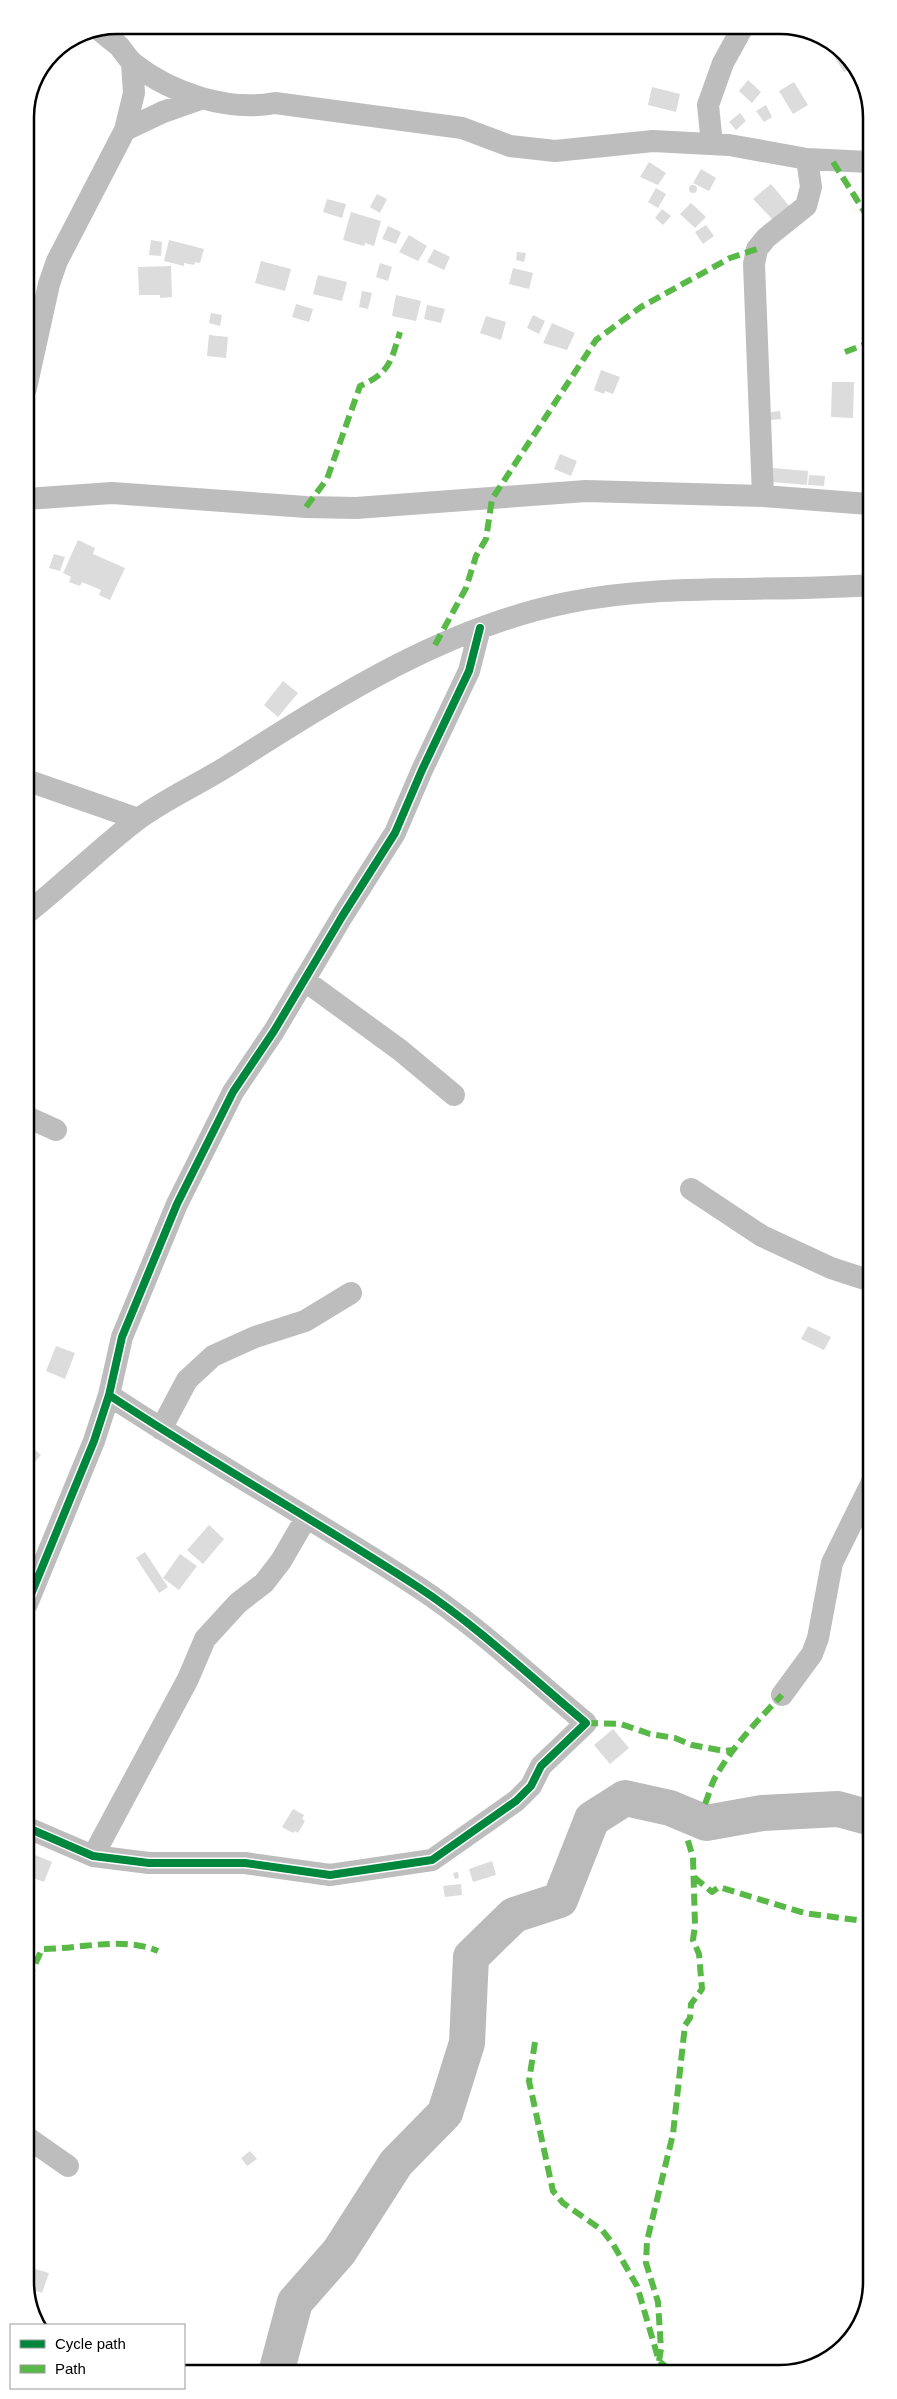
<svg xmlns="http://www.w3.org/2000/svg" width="897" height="2399" font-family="Helvetica,sans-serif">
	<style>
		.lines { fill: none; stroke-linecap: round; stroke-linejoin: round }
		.river { stroke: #bababa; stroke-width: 36 }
		.building { fill: #dcdcdc }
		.minor { stroke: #bdbdbd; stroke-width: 22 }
		.quiet { stroke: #58b947; stroke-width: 6; stroke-dasharray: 12 6; stroke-linecap: butt }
		.cycleway-casing { stroke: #fff; stroke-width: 11 }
		.cycleway { stroke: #00873e; stroke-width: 8 }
		.rim { fill: none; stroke: #000; stroke-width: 2.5 }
	</style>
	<rect width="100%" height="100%" fill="#fff"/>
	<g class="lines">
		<path class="river" d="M 276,2373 L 295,2302 L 339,2252 L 396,2163 L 445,2113 L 467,2043 L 471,1957 L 514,1915 L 560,1900 L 592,1819 L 625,1798 L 670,1808 L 706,1823 L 762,1813 L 838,1809 L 871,1818"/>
	</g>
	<path class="building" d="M 844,53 L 853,67 L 844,72 L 835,58 Z
		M 748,80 L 761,92 L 752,103 L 739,91 Z
		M 794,82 L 808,105 L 793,114 L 779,91 Z
		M 652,87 L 680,94 L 676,112 L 648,105 Z
		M 766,105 L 772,117 L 764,122 L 756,111 Z
		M 740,113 L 746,121 L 736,130 L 729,122 Z
		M 649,162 L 666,173 L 658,185 L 640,177 Z
		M 701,169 L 716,178 L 709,191 L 693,183 Z
		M 771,184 L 790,207 L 773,220 L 753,199 Z
		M689 189a4 4 0 1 1 8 0a4 4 0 1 1-8 0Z
		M 656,188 L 666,194 L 658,208 L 648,202 Z
		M 377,194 L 387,199 L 380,213 L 370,207 Z
		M 327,199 L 346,204 L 342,218 L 323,212 Z
		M 691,203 L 706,217 L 695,228 L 680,214 Z
		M 662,209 L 671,216 L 663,225 L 655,218 Z
		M 351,212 L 381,221 L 374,246 L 365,243 L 364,246 L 343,240 Z
		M 706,225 L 714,236 L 703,244 L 695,232 Z
		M 388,226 L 401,232 L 396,244 L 382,239 Z
		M 409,235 L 427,246 L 418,261 L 399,252 Z
		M 151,240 L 162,242 L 161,256 L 149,255 Z
		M 169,240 L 204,249 L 200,263 L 195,262 L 194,265 L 184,263 L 184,266 L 164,261 Z
		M 434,249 L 450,257 L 444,270 L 427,262 Z
		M 517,252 L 526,253 L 524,262 L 516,260 Z
		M 261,261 L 291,269 L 285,291 L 255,283 Z
		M 380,263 L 392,267 L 388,281 L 376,277 Z
		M 171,266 L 172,297 L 160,298 L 160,295 L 139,295 L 138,267 Z
		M 513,268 L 533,273 L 529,289 L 509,284 Z
		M 318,275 L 347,282 L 342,301 L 313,294 Z
		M 362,291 L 372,293 L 368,309 L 359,307 Z
		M 396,295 L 421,301 L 416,321 L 392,316 Z
		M 296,304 L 313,309 L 309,322 L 292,317 Z
		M 427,305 L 445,309 L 441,323 L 424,319 Z
		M 211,313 L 222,315 L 220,326 L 209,323 Z
		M 533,315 L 545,321 L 539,334 L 527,328 Z
		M 486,316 L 506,322 L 501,340 L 480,333 Z
		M 552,323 L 575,333 L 567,350 L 543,343 Z
		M 209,335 L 228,337 L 226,358 L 207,356 Z
		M 601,370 L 620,377 L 613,394 L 605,391 L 604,394 L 594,390 Z
		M 832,382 L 854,382 L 853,418 L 831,417 Z
		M 780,411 L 781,419 L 771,420 L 771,412 Z
		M 560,454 L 577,461 L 571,476 L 554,469 Z
		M 773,468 L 808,471 L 807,485 L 772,482 Z
		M 809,475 L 825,476 L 824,486 L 808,485 Z
		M 26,526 L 32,526 L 32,534 L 26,535 Z
		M 78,540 L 95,548 L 93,554 L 125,568 L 110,600 L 99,595 L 101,590 L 82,582 L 80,586 L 69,582 L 71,577 L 63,573 Z
		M 54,554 L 65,557 L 60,571 L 49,568 Z
		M 26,561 L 33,564 L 26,581 Z
		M 283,681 L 298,693 L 278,717 L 264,705 Z
		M 808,1326 L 831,1337 L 824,1350 L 801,1339 Z
		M 56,1346 L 75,1353 L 65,1379 L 46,1371 Z
		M 27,1437 L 30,1440 L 27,1443 L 41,1455 L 27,1471 Z
		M 209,1525 L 224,1539 L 203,1564 L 187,1550 Z
		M 145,1552 L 168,1587 L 159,1593 L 136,1558 Z
		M 180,1554 L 197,1566 L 179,1590 L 163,1578 Z
		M 613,1729 L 629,1748 L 610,1764 L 594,1745 Z
		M 293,1809 L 304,1815 L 302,1819 L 305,1821 L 298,1833 L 295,1831 L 293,1833 L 282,1827 Z
		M 28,1852 L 52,1862 L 44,1882 L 28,1876 Z
		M 492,1861 L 496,1875 L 473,1882 L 469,1869 Z
		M 458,1872 L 459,1878 L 455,1879 L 453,1873 Z
		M 461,1884 L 462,1895 L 445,1897 L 443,1886 Z
		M 250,2151 L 257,2159 L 247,2166 L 241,2158 Z
		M 29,2267 L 49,2273 L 42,2293 L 28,2288 Z"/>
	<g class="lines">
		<path class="minor" d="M 98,29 C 105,35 112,40 119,46 C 124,52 128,59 134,64 C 171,93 228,112 275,103 L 462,128 L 510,146 L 555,151 L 653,141 L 729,145 L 807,159 L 869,162
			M 125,130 L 163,112 L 200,99
			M 712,144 L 708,105 L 723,63 L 744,25
			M 26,388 L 49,284 L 57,261 L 125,130 L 134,93 L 132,63
			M 763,496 L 754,264 L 757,249 L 766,238 L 806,206 L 811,187 L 807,159
			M 26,499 L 112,493 L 306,507 L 356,508 L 586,491 L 763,496 L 869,504
			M 26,780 L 138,819
			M 26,914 C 64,884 99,849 137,820 C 164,800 197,785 226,767 C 332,700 440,629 566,603 C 666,582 768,593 870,585
			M 304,980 L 400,1050 L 454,1095
			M 27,1117 L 56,1130
			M 691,1189 L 762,1236 L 831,1268 L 871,1281
			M 161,1429 L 187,1380 L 213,1356 L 255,1337 L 305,1321 L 351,1293
			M 27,1604 L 94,1441 L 109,1395 L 122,1337 L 177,1204 L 233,1092 L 274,1031 L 343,915 L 395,833 L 422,770 L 469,671 L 480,628
			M 782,1695 L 812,1654 L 818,1638 L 832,1563 L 871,1484
			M 28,1828 L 93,1856 L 149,1863 L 245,1863 L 330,1875 L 432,1860 L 516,1801 L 531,1786 L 541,1766 L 586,1723 C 532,1678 476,1625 418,1587 C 317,1521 210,1462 109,1395
			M 93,1856 L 188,1679 L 205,1639 L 238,1603 L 264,1583 L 281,1561 L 306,1518
			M 28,2138 L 68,2166"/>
		<path class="quiet" d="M 833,162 L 869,219
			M 845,352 L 869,343
			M 306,507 L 327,479 L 360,386 C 390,373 391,361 400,332
			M 435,645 L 466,588 L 476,556 L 486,539 L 492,499 L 596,340 L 641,307 L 730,258 L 757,249
			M 586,1723 L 621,1724 L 650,1734 L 675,1738 L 692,1745 L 724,1751 L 734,1750
			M 705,1804 C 709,1795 711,1784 716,1776 C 733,1746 758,1720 782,1695
			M 694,1877 L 712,1892 L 719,1887 L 804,1913 L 871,1922
			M 28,1980 L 42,1949 C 80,1949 123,1936 158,1951
			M 535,2042 L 529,2081 L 553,2191 L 563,2203 L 602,2230 L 613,2244 L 637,2286 L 659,2361 L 671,2371
			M 659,2361 L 661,2349 L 658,2302 L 646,2263 L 647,2241 L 673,2134 L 685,2025 L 690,2018 L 691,2004 L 702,1989 L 699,1954 L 693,1940 L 695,1925 L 693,1857 L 687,1838"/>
		<defs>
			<path id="cycleway" d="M 27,1604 L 94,1441 L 109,1395 L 122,1337 L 177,1204 L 233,1092 L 274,1031 L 343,915 L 395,833 L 422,770 L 469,671 L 480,628
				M 28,1828 L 93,1856 L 149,1863 L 245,1863 L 330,1875 L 432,1860 L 516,1801 L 531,1786 L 541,1766 L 586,1723 C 532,1678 476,1625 418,1587 C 317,1521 210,1462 109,1395"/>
		</defs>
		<use href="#cycleway" class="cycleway-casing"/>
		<use href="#cycleway" class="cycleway"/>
	</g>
	<path d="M0 0H897V2399H0ZM117 34H780A83 83 0 0 1 863 117V2282A83 83 0 0 1 780 2365H117A83 83 0 0 1 34 2282V117A83 83 0 0 1 117 34Z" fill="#fff" fill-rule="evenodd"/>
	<path class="rim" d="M117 34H780A83 83 0 0 1 863 117V2282A83 83 0 0 1 780 2365H117A83 83 0 0 1 34 2282V117A83 83 0 0 1 117 34Z"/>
	<rect x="10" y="2324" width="175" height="65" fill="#ffffff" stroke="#999999"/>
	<rect x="20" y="2340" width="25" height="8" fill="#00873e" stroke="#999999"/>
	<text x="55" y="2349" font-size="15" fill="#000000">Cycle path</text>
	<rect x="20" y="2365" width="25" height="8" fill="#58b947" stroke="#999999"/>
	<text x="55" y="2374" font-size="15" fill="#000000">Path</text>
</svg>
